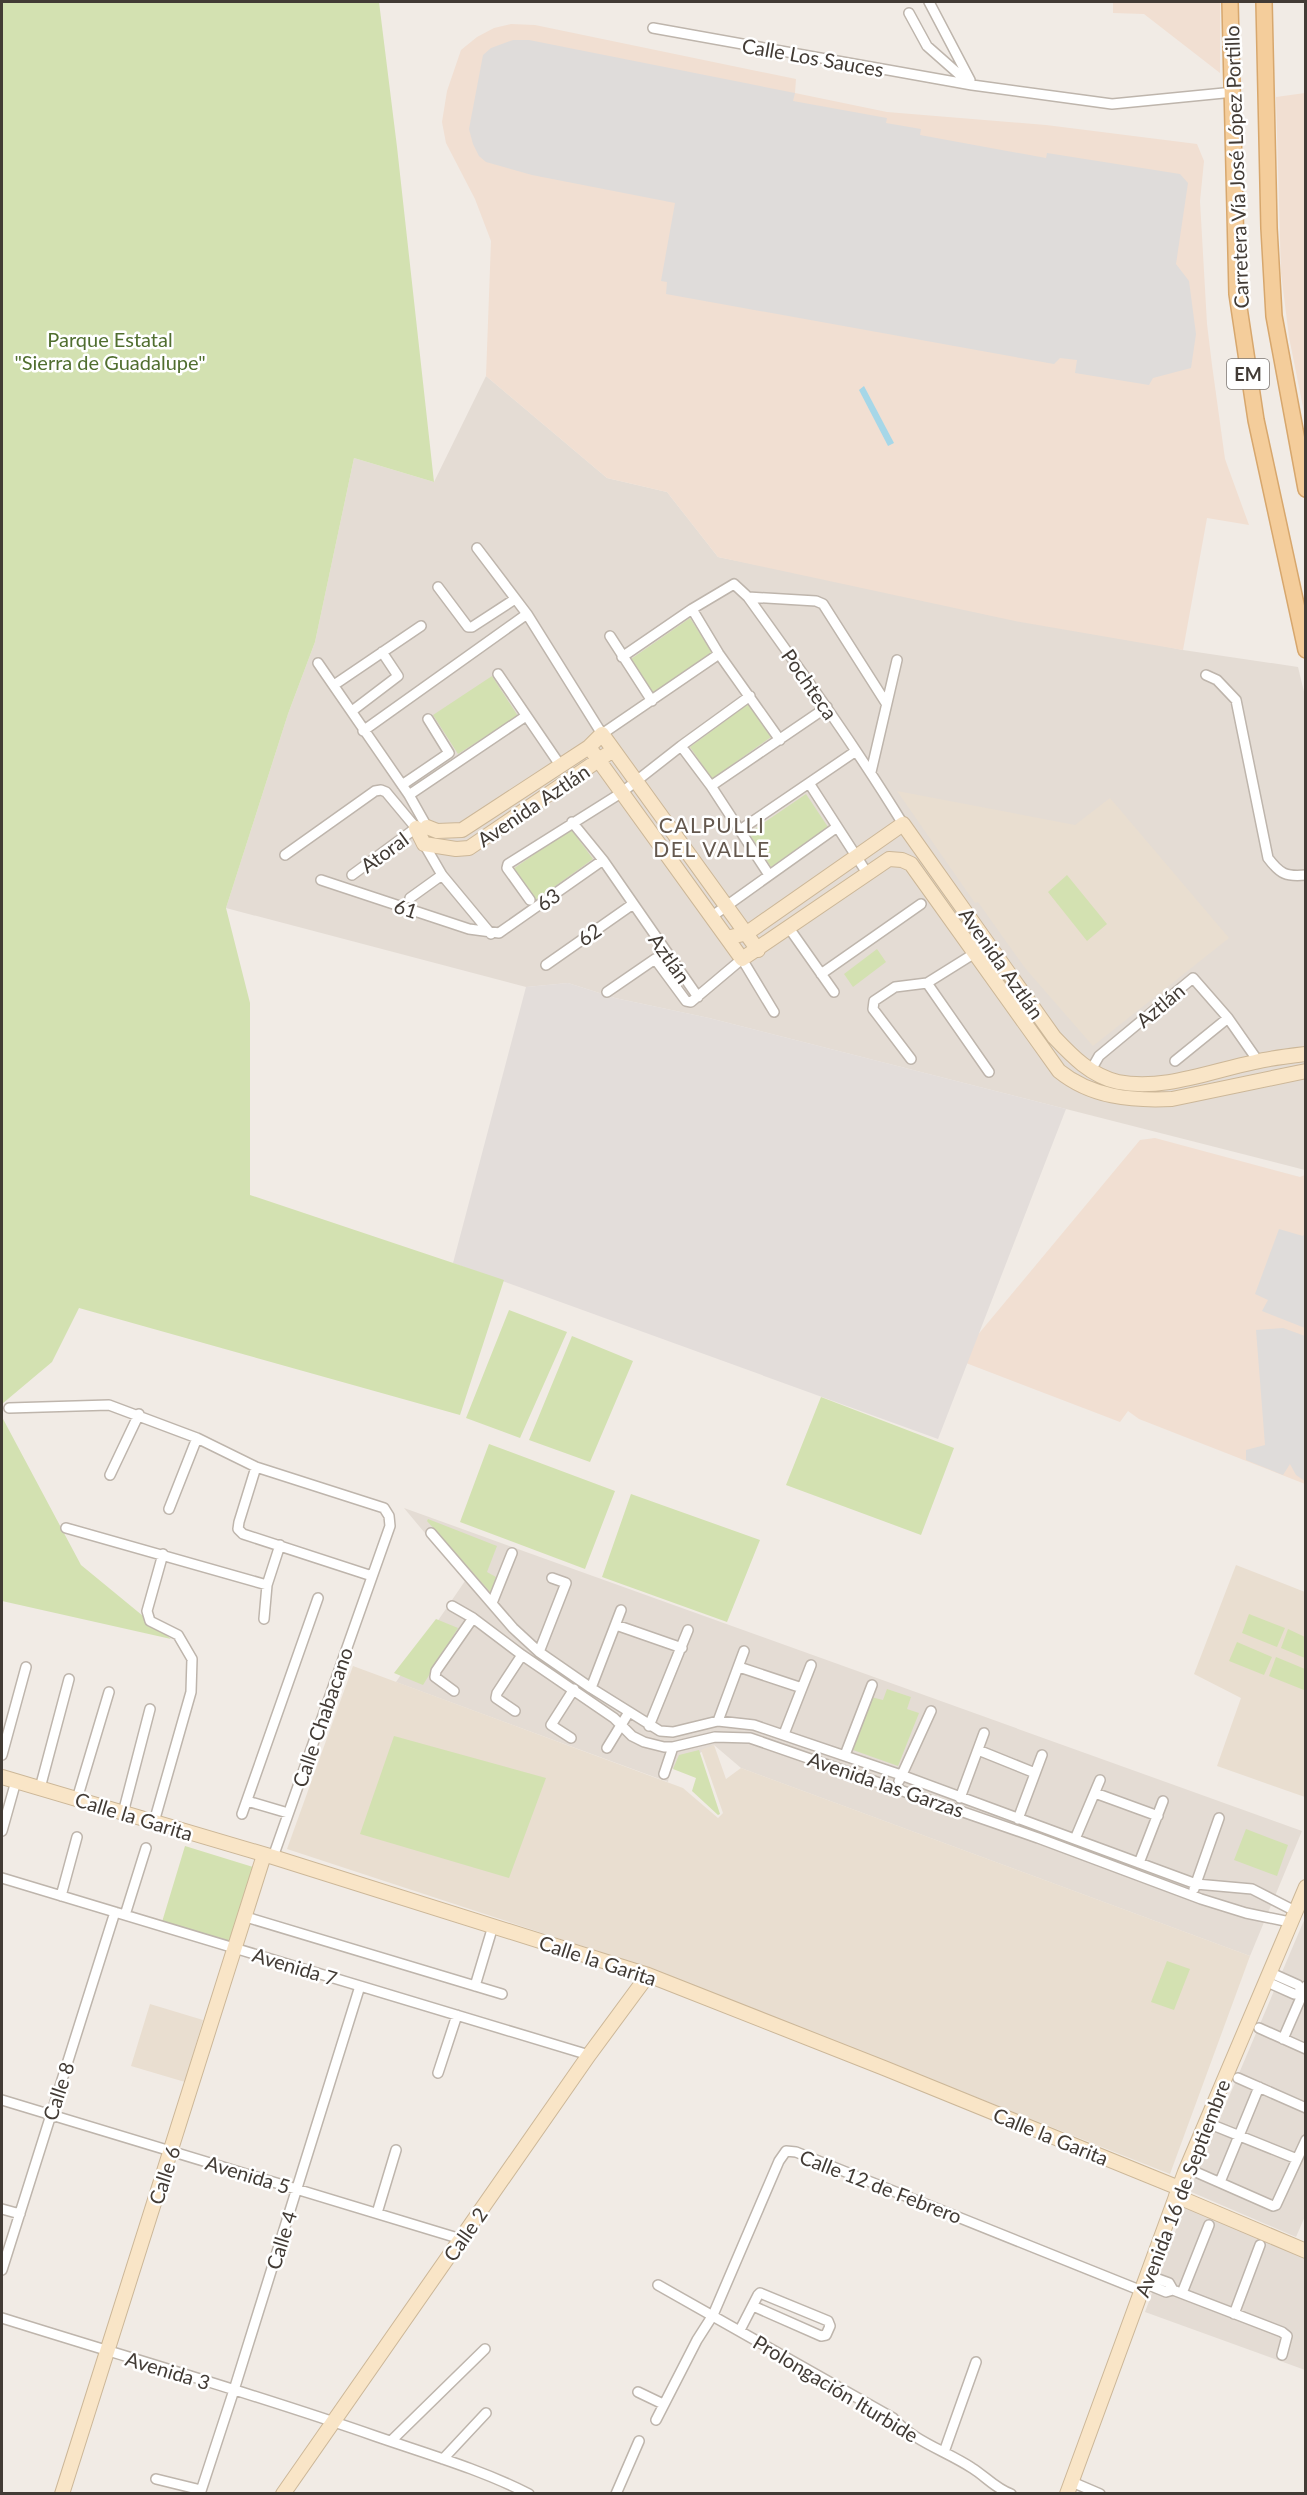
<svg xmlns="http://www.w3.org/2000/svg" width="1307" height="2495" font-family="Lato,sans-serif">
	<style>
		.residential { fill: #e4dcd4 }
		.commercial { fill: #f1dfd2 }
		.industrial { fill: #e3ddda }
		.education { fill: #e9ded0 }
		.green { fill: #d3e1b1 }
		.parking { fill: #dfdcda }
		.water { fill: #a6d7e8 }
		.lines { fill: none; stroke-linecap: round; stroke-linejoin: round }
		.street-casing { stroke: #beb5ac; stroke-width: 12 }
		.secondary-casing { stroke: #ccb798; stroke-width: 16 }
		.primary-casing { stroke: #d7a76d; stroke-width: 18 }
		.street { stroke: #fff; stroke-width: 9 }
		.secondary { stroke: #f9e5c7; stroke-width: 14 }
		.primary { stroke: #f4cd9b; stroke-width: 15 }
		.labels { text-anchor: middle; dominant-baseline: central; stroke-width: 5; stroke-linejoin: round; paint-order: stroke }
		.shield { fill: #fff; stroke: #7b7672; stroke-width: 1.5 }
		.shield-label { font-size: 18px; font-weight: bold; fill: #423b35 }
		.street-label { font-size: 20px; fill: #423b35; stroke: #fff }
		.park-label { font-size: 20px; fill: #506e2f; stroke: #fff }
		.neighbourhood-label { font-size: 21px; letter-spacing: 1.5px; fill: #64584e; stroke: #fff }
	</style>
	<rect width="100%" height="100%" fill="#f1ebe5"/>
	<path class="residential" d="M 486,376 L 607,478 L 667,492 L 718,557 L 1183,650 L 1298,667 L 1306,700 L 1305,1170 L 709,1018 L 615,998 L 568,983 L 526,987 L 226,908 L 288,714 L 315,642 L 354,458 L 434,482 Z
		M 404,1508 L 1302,1831 L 1250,1956 L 741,1768 L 714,1745 L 670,1770 L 668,1782 L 396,1682 L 465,1581 Z
		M 1305,1918 L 1306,2214 L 1296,2237 L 1189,2191 Z
		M 1186,2203 L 1305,2253 L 1305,2370 L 1145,2312 Z"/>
	<path class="commercial" d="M 1113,2 L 1220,2 L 1220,73 L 1144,14 L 1113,13 Z
		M 511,24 L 535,25 L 796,79 L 795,93 L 887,112 L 1046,125 L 1197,144 L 1204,161 L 1200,201 L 1207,324 L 1212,365 L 1225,459 L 1249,525 L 1207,518 L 1183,650 L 1015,621 L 718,557 L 667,492 L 607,478 L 486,376 L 491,241 L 475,199 L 446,143 L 442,122 L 447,91 L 461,50 L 477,37 L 494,28 Z
		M 1305,93 L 1306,93 L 1305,417 L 1289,337 L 1281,273 L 1276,97 Z
		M 1155,1138 L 1300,1177 L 1305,1175 L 1305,1484 L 1139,1419 L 1128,1411 L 1120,1422 L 966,1363 L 976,1337 L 1140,1140 Z"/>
	<path class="industrial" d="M 568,983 L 615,998 L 709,1018 L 1066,1109 L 938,1439 L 453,1263 L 526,987 Z"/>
	<path class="education" d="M 897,791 L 1075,825 L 1110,798 L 1229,938 L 1093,1046 L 1025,968 L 978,902 L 975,903 Z
		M 1236,1565 L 1305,1592 L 1305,1797 L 1217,1766 L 1241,1698 L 1194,1674 Z
		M 353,1666 L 683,1788 L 718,1818 L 723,1813 L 701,1750 L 714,1745 L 726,1779 L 741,1768 L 1250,1956 L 1170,2174 L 652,1969 L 287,1849 Z
		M 150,2004 L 203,2020 L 185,2082 L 131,2066 Z"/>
	<path class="green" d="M 2,2 L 379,2 L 397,147 L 434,482 L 354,458 L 315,642 L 288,714 L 226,908 L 250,1003 L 250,1195 L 504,1280 L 460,1415 L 79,1308 L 52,1362 L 2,1404 Z
		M 690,618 L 712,652 L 652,696 L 631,659 Z
		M 492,676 L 518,716 L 458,754 L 433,715 Z
		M 748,704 L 771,737 L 712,779 L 690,747 Z
		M 806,794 L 828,827 L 771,867 L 749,833 Z
		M 571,829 L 593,859 L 536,900 L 513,869 Z
		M 1067,875 L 1107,924 L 1087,941 L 1048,892 Z
		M 877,949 L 886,962 L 853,987 L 844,974 Z
		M 509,1310 L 567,1332 L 520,1438 L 466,1418 Z
		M 572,1336 L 633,1361 L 590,1462 L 529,1440 Z
		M 821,1397 L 954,1448 L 921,1535 L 786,1485 Z
		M 2,1417 L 81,1565 L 171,1639 L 2,1601 Z
		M 489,1444 L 615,1491 L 585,1569 L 460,1522 Z
		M 631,1494 L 760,1540 L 727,1622 L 602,1577 Z
		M 428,1519 L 497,1546 L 487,1572 L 496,1577 L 491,1593 L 427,1521 Z
		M 1249,1614 L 1285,1628 L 1277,1647 L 1242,1633 Z
		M 436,1619 L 458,1628 L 423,1685 L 394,1673 Z
		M 1288,1629 L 1305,1637 L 1305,1658 L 1281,1648 Z
		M 1237,1642 L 1272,1657 L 1264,1675 L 1229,1661 Z
		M 1276,1657 L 1305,1669 L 1304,1690 L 1269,1676 Z
		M 887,1689 L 911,1697 L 907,1709 L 919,1713 L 898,1766 L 853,1750 L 871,1697 L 883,1700 Z
		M 394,1736 L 546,1778 L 509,1878 L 360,1834 Z
		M 699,1750 L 720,1814 L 718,1815 L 692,1791 L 696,1778 L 673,1769 L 679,1755 Z
		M 1246,1829 L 1288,1845 L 1277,1876 L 1234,1860 Z
		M 185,1846 L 253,1867 L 230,1942 L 162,1922 Z
		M 1167,1961 L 1190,1969 L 1174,2010 L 1151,2002 Z"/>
	<path class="parking" d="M 513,40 L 529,40 L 795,93 L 793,101 L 887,118 L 886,123 L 921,129 L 920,135 L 1046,158 L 1047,153 L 1180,174 L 1188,183 L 1176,264 L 1189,281 L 1196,334 L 1191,368 L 1153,378 L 1149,385 L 1075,373 L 1077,360 L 1060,358 L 1054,364 L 666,294 L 667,282 L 661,281 L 675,203 L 532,175 L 486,162 L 479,156 L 473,144 L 469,129 L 483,55 L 491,48 Z
		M 1279,1229 L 1303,1236 L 1305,1233 L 1305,1328 L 1262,1311 L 1268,1300 L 1255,1294 Z
		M 1283,1328 L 1305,1336 L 1305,1481 L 1296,1475 L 1290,1464 L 1283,1475 L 1246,1460 L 1246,1450 L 1265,1445 L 1256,1330 Z"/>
	<path class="water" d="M 864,386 L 894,443 L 888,446 L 859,390 Z"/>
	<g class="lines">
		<defs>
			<path id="street" d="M 929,2 L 970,80
				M 909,13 L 927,46 L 970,84
				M 653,28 L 972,85 L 1112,104 L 1234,92
				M 477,548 L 527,614 L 602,734 L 719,654
				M 438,587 L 468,627 L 472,627 L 515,599
				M 748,597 L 816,601 L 823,604 L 886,703
				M 692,609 L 719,654 L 780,740
				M 610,636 L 652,701
				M 622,657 L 692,609 L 734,584 L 748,597 C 802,672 855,746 903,824
				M 318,663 L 409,795 L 427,827 L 422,828
				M 498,674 L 560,765
				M 1206,675 L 1217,680 L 1236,700 L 1268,858 C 1280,874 1286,877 1306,875
				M 334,685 L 421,626
				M 352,711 L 398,676 L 382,652
				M 363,731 L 527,614
				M 681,746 L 711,786 L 769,875
				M 871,772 L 897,660
				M 809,783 L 867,873
				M 402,785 L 449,753 L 428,719
				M 711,786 L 827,707
				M 409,795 L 526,716
				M 572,822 L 603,860 L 698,997
				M 740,830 L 856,751
				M 424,844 L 442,875 L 491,934
				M 285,855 L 375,791 L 381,790 L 386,792 L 416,828
				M 352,875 L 416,828
				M 321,880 L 469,929 L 499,933 L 603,860
				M 410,898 L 442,875
				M 530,900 L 507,868 L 508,864 L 621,793 L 681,746 L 750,696
				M 711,917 L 837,827
				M 789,928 L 834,992
				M 546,965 L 633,904
				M 821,974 L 921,904
				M 927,983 L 989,1072
				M 607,992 L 655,959 L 686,1001 L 691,1002 L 742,959 L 774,1012
				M 911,1059 L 873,1009 L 874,1001 L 895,987 L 927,983 L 975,953
				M 1175,1061 L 1228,1018
				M 1091,1070 L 1099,1056 L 1193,978 L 1228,1018 L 1258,1061
				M 9,1408 L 109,1405 L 197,1438 L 256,1467 L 384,1508 L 389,1516 L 390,1526 L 273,1857
				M 256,1467 L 239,1522 L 238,1529 L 243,1534 L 372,1576
				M 110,1475 L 139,1414
				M 169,1509 L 197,1438
				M 66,1528 L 267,1585
				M 431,1533 L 513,1628 L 539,1652 L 591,1688 L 660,1731 L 673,1732 L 718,1721 L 754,1725 L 901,1775 L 1196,1884 L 1252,1889 L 1295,1911
				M 492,1603 L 512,1553
				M 452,1606 L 473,1618 L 522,1655 L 614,1718 L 632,1736 L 644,1742 L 664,1747 L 673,1747 L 715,1737 L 750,1738 L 1038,1838 L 1201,1899 L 1246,1913 L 1290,1922
				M 264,1619 L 267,1585 L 280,1545
				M 616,1625 L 682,1648
				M 539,1652 L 566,1583 L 552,1578
				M 739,1667 L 802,1688
				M 591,1688 L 621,1610
				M 454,1691 L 435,1677 L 436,1671 L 473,1618
				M 515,1711 L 496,1698 L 497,1693 L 522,1655
				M 718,1721 L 744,1651
				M 649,1726 L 688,1630
				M 784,1734 L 811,1665
				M 571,1738 L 551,1725 L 574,1689
				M 607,1748 L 629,1712
				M 978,1750 L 1035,1773
				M 2,1755 L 26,1667
				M 845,1755 L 872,1685
				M 664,1774 L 673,1747
				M 899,1781 L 931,1711
				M 40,1788 L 69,1679
				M 1095,1793 L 1158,1816
				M 960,1798 L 984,1733
				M 77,1799 L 109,1692
				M 247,1801 L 288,1813
				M 123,1813 L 150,1709
				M 242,1814 L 318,1598
				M 1018,1819 L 1042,1755
				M 154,1822 L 191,1692 L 192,1659 L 178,1635 L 150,1621 L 147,1611 L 163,1554
				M 2,1831 L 16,1781
				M 1075,1839 L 1100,1780
				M 1139,1863 L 1163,1801
				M 2,1878 L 589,2055
				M 1194,1889 L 1219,1818
				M 61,1896 L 77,1837
				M 125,1915 L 146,1848
				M 246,1917 L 502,1994
				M 1269,1972 L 1298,1985 L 1303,1992
				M 1265,1981 L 1294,1994 L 1306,1993
				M 475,1986 L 493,1926
				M 1259,2028 L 1306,2049
				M 1283,2039 L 1306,1986
				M 438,2073 L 457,2015
				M 1238,2078 L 1306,2108
				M 2,2100 L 461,2239
				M 1205,2122 L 1297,2159
				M 1198,2173 L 1273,2206 L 1276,2205 L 1306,2140
				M 1220,2182 L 1259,2087
				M 2,2209 L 20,2214
				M 377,2213 L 396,2150
				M 2,2270 L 115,1912
				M 1147,2275 L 1169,2283 L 1173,2290
				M 1144,2283 L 1166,2292 L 1173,2290 L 1282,2332 L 1287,2336 L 1282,2355
				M 658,2285 L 893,2418 C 913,2441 946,2451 972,2468 C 985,2476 996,2489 1011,2494
				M 1182,2293 L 1209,2225
				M 1234,2314 L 1260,2245
				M 2,2318 C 126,2357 252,2393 375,2436 C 427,2454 480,2469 529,2494
				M 740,2330 L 758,2295 L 760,2293 L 828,2321 L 830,2326 L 826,2335 L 821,2336 L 753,2306
				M 638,2392 L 663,2404
				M 656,2420 L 697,2340 L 713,2315 L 779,2161 L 786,2151 L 796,2152 L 1142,2291
				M 391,2441 L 485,2349
				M 944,2452 L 976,2362
				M 443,2459 L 486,2413
				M 156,2479 L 201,2490
				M 1072,2482 L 1100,2494
				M 200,2494 L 234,2390 L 360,1986
				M 616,2494 L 639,2441"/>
			<path id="secondary" d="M 589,747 L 742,959 L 889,859 L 902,860 L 911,864 L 1059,1071 C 1091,1097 1131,1101 1172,1099 L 1306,1071
				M 427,827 L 437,831 L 462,830 L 589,747 L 602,734 L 758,950
				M 416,828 L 424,844 L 456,849 L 469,848 L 606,755
				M 727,938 L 747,933 L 903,824 L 1054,1037 C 1072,1056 1091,1076 1118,1082 C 1163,1091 1211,1071 1255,1062 C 1271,1058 1289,1056 1306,1054
				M 2,1777 L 273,1857 L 648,1975 L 884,2068 L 1179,2188
				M 1176,2196 L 1306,2251
				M 62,2494 L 264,1855
				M 283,2494 L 589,2055 L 648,1975
				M 1067,2494 L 1185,2172 L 1306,1887"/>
			<path id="primary" d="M 1230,2 L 1237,294 L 1256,420 L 1306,650
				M 1264,2 L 1269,228 L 1274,316 L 1306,489"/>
		</defs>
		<use href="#street" class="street-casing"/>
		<use href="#secondary" class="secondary-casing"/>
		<use href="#primary" class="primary-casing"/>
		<use href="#street" class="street"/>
		<use href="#secondary" class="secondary"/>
		<use href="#primary" class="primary"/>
	</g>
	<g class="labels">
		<rect class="shield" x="1227" y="359" width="42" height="30" rx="4.5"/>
		<g class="shield-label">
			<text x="1248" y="374">EM</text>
		</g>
		<g class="street-label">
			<text transform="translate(813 57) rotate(10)">Calle Los Sauces</text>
			<text transform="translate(1236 167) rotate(-92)">Carretera Vía José López Portillo</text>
			<text transform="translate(810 684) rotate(55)">Pochteca</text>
			<text transform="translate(533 805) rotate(-34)">Avenida Aztlán</text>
			<text transform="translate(384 852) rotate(-36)">Atoral</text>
			<text transform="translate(548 899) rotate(-35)">63</text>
			<text transform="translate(406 908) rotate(18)">61</text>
			<text transform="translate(589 934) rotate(-35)">62</text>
			<text transform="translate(670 958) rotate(55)">Aztlán</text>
			<text transform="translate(1002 963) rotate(55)">Avenida Aztlán</text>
			<text transform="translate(1160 1005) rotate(-40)">Aztlán</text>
			<text transform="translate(322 1717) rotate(-71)">Calle Chabacano</text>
			<text transform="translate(886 1784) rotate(19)">Avenida las Garzas</text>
			<text transform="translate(134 1816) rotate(17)">Calle la Garita</text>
			<text transform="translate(598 1960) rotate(18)">Calle la Garita</text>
			<text transform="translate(295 1966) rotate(17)">Avenida 7</text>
			<text transform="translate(58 2091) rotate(-72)">Calle 8</text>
			<text transform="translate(1051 2136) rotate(22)">Calle la Garita</text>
			<text transform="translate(248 2174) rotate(17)">Avenida 5</text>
			<text transform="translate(164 2175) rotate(-72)">Calle 6</text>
			<text transform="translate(881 2186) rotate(21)">Calle 12 de Febrero</text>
			<text transform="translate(1182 2188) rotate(-69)">Avenida 16 de Septiembre</text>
			<text transform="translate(465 2234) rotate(-55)">Calle 2</text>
			<text transform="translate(281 2240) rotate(-73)">Calle 4</text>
			<text transform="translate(168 2370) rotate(17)">Avenida 3</text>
			<text transform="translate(836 2388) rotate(31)">Prolongación Iturbide</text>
		</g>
		<g class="park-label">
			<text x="110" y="339">Parque Estatal<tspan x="110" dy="23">"Sierra de Guadalupe"</tspan></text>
		</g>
		<g class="neighbourhood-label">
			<text x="712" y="824">CALPULLI<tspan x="712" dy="24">DEL VALLE</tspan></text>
		</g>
	</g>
	<rect width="1307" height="2495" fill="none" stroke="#423b35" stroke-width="6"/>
</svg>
